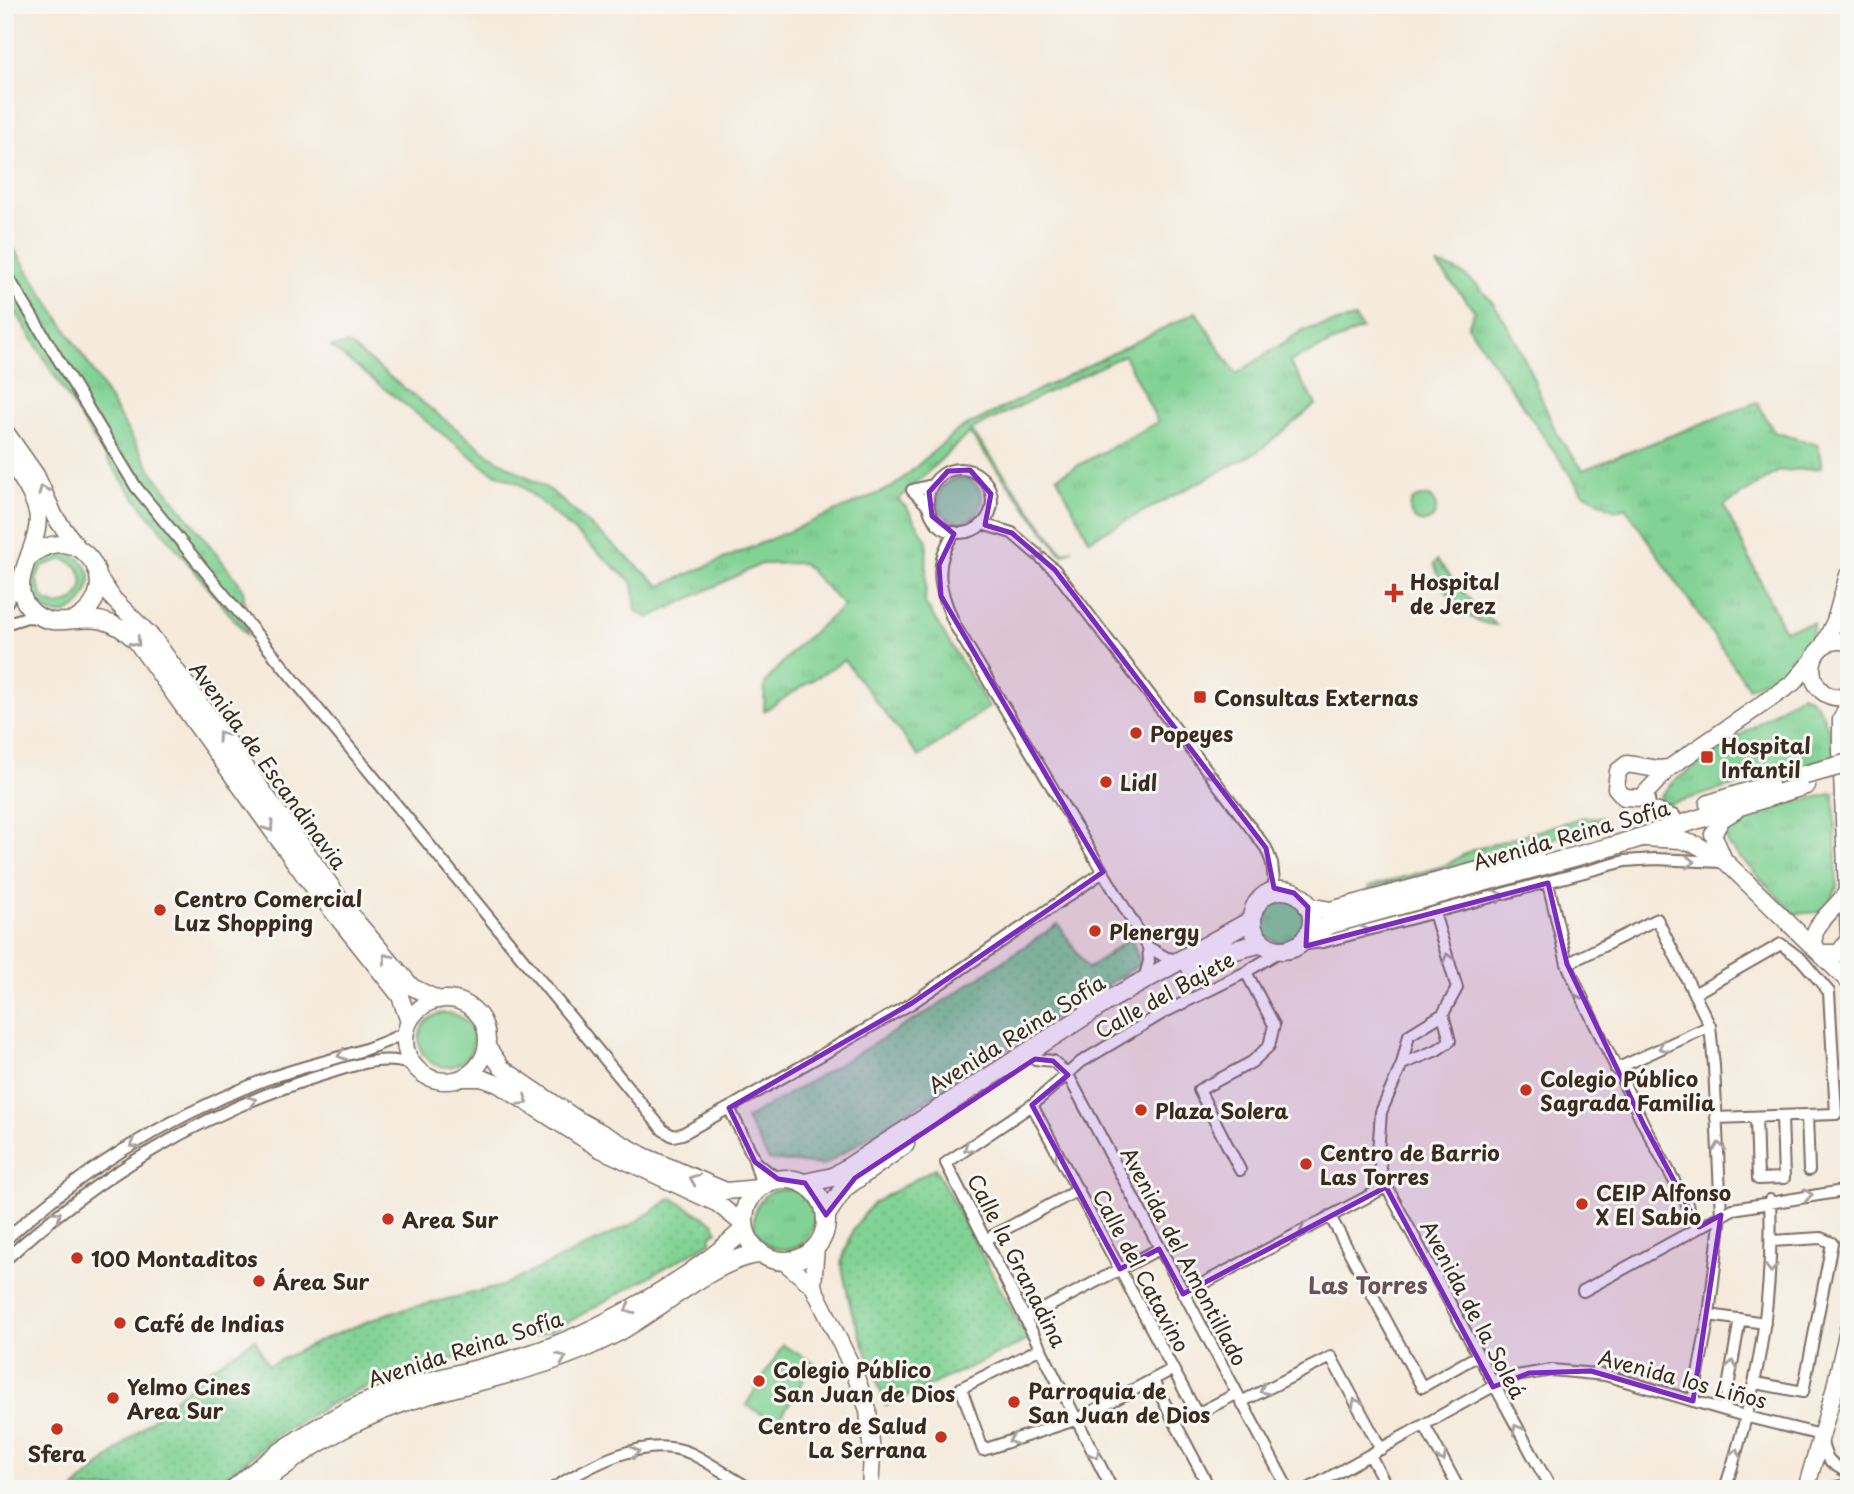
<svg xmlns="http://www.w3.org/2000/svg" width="1854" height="1494" font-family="'Playpen Sans',sans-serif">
  <defs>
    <pattern id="grass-tufts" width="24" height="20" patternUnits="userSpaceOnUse" patternTransform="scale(1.75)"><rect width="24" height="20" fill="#81d294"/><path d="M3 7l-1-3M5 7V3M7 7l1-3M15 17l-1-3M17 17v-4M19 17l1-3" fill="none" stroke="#70b47f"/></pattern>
    <pattern id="park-dots" width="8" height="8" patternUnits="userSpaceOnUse" patternTransform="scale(1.75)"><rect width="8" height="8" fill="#81d294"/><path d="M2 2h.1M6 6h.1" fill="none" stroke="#70b47f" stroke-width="1.8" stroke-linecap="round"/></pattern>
  </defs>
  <rect width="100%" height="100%" fill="#f6f6f2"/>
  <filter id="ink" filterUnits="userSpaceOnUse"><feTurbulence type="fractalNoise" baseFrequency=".0143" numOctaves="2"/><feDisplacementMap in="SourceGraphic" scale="14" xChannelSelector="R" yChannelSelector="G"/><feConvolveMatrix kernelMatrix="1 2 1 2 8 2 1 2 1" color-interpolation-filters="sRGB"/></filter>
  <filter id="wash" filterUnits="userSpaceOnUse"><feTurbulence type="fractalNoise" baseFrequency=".00686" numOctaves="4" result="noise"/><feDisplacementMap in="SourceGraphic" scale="28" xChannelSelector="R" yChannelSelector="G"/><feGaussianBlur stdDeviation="1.57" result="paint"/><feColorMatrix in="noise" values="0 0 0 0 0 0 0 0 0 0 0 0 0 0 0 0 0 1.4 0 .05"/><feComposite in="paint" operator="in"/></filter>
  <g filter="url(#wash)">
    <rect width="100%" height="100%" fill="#f5eadb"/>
    <path fill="url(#grass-tufts)" stroke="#5e7e59" stroke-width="2" fill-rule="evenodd" d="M5,235L91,368L151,470L243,588L247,635L131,493L92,437L5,294Z
      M1437,265C1500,272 1532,381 1555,430C1562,444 1574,457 1583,470L1757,402L1774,432L1818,445L1822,468L1779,471L1724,506L1784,630L1813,623C1815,657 1775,674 1749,688L1625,507L1616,511L1582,492L1468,326L1475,311Z
      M1196,312L1236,374L1303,330L1355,318L1362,329L1289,362L1316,404L1259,451L1089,540L1057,477L1158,422L1124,355L971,430L1063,553L1073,549L1062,555L969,433L898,500L907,508L927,541L925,603L989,707L919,757L844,660L764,711L765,683L796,647L844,606L803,563L761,564L649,618L636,611L633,583L520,484L490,471L331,347L348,344L491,456L550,490L660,586L893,487L958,430Z
      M54,552C126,555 73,646 36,602C27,591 29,579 33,566ZM63,559C84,565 89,586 73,601L58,606L44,600L36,579L42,566Z
      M1437,560L1474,605L1496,625C1461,622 1445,595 1434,564Z
      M1801,694C1826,702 1828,734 1837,756L1666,805L1660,801V796L1674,781Z
      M1834,793L1837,887L1830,904L1819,912L1794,914L1728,845L1726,834C1739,812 1808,800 1834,793Z
      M1584,817L1604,818L1605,824L1368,890V887L1446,865L1470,851Z
      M1259 919a23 23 0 1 1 46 0a23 23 0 1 1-46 0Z
      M754 1219a30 30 0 1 1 60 0a30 30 0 1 1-60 0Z"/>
    <path fill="url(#park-dots)" stroke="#5e7e59" stroke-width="2" d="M1058,924L1088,969L1131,937L1140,964L824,1165L769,1160L746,1119L929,1011Z
      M935,1168L1028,1340L886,1406L851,1309L841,1263L853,1230L872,1204Z
      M672,1198L714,1223L717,1231L711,1235V1242L552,1331L385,1378L330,1404L276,1436L212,1489H74L204,1373L255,1339L268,1366L321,1340L389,1313L502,1286L631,1225Z"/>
    <path fill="#81d294" stroke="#5e7e59" stroke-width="2" d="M938 500a22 22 0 1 1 44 0a22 22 0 1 1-44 0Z
      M1410 509a13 13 0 1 1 26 0a13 13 0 1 1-26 0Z
      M419 1040a27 27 0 1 1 54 0a27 27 0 1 1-54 0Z
      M783,1345L814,1363L777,1423L746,1405Z"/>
  </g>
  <g filter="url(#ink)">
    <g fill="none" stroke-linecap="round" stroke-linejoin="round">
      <g stroke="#7c6d60" stroke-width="14">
        <path id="street" d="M5,272L136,487L663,1130L673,1136L682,1134L729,1108L753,1156L762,1186
          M928 501a32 32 0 1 1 64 0a32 32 0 1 1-64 0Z
          M929,507L912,490L932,485
          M982,524L1012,533L1055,570L1266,848L1272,863L1275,891
          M955,532C931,565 940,593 956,627L1148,947L1149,961L1144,979
          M5,605L20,581
          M5,624L27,617L39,618
          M1648,792L1650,806L1675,816
          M1548,883L1567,964L1585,1004L1644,1125L1699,1227
          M1299,945L1323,942L1625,861L1655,859L1723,862
          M1148,947L1167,958L1180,960
          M1567,964L1657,919L1710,1026L1714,1066L1721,1215L1709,1315L1693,1401
          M1694,994L1781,944L1801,959L1829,992L1836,1114L1716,1118
          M1443,1014L1409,1035L1402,1064L1381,1112L1378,1153L1383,1180L1551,1489
          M1035,1059L1053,1061L1068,1075L1288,1489
          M1402,1064L1437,1050L1450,1041L1443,1014L1457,988L1434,913
          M1616,1069L1710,1026
          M1032,1105L1197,1414L1236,1394
          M729,1108L912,1003L1103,872
          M1807,1115L1809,1170
          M1756,1117L1758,1179L1784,1178L1782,1116
          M755,1162L778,1179
          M1240,1170L1199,1090L1252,1062L1269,1046L1274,1025L1246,972
          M1330,1216L1422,1387L1477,1356
          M5,1240C78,1172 166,1119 259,1082C307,1063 361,1056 406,1032
          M985,1240L1078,1190
          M5,1260C97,1175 206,1110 326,1074C355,1065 383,1054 413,1065
          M1583,1291L1733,1209L1849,1190
          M1183,1294L1386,1187
          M1709,1315L1765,1323
          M1026,1318L1159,1249
          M1041,1348L961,1388L983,1450L1078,1419L1173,1369
          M1153,1381L1210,1489
          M1756,1383L1803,1392L1832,1243L1821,1238L1772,1241
          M1241,1402L1331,1357L1381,1449
          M1724,1410L1740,1319
          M1425,1426L1459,1489
          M1370,1455L1388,1489
          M552,1489C589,1466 645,1434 690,1453C711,1463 731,1478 751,1489
          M1112,1489L946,1163L1032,1105L1081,1062L1163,1013L1246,972L1282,950
          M1308,1489L1510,1377L1552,1370L1605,1375L1748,1417L1821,1435C1824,1458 1828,1463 1849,1473
          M1725,1489C1757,1390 1774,1304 1770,1200
          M1827,1489L1849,1484"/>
      </g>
      <g stroke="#7c6d60" stroke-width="19">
        <path id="secondary" d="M5,431L36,475L55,517L78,548
          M5,456C18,472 32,491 37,512C44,547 1,583 33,612C63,638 92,597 136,641L307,879L400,996L409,1022
          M31,556C79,516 129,587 76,619
          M99,578L114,600L153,638L356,921L412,987L439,1000
          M1849,642C1798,632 1802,708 1849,696
          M1823,646L1835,621L1848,575
          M1849,702L1841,720V750L1849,937
          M1669,768L1658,769L1627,764L1618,771L1616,788L1624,797L1641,798L1669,768L1793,683L1812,661
          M1644,838L1680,840L1697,845L1726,862L1849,982
          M1724,860L1713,834L1722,819L1735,811
          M1817,949C1804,928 1835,911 1846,893
          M1822,953H1839L1849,939
          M405 1040a41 41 0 1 1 82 0a41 41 0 1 1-82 0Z
          M487,1047L502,1068L577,1119L644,1156L726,1191L759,1188
          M462,1078H481L498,1084L600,1149L718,1204L744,1225
          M782,1260L813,1286L853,1369L868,1410L872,1455L870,1489
          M813,1286L816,1246
          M1806,1489L1834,1391L1849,1325"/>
      </g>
      <g stroke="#7c6d60" stroke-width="21">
        <path id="primary" d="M1709,804L1769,785
          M1252 920a30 30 0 1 1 60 0a30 30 0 1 1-60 0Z
          M1308,907L1331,911L1535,856
          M1306,937L1331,924L1610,847L1806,785
          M1191,968L1224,953L1262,943
          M744 1220a41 41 0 1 1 82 0a41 41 0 1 1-82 0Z
          M805,1183L833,1177L1111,999L1252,920
          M826,1215L844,1188L905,1144
          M234,1489C269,1458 307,1432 348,1411C406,1382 470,1374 531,1354C595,1334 698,1276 745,1228
          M255,1489C304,1447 364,1412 427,1395C494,1376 551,1367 614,1334C655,1313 719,1255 762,1254"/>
      </g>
      <use href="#street" stroke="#fff" stroke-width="10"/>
      <use href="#secondary" stroke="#fff" stroke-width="16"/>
      <use href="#primary" stroke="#fff" stroke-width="18"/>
      <g stroke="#7c6d60" stroke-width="21" stroke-linecap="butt">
        <path id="primary-bridge" d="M1805,775L1849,763"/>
      </g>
      <use href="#primary-bridge" stroke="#fff" stroke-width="18"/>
    </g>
    <defs><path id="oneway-chevron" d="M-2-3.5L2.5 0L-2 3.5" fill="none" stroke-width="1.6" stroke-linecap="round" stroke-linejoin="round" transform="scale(1.75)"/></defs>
    <g stroke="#a79f9a">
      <use href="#oneway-chevron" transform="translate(43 490) rotate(-114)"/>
      <use href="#oneway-chevron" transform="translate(1040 556) rotate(44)"/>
      <use href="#oneway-chevron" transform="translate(136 642) rotate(48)"/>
      <use href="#oneway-chevron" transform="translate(222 736) rotate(-125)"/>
      <use href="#oneway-chevron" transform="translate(1210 774) rotate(53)"/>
      <use href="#oneway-chevron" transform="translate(269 827) rotate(55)"/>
      <use href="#oneway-chevron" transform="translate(1690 862) rotate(2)"/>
      <use href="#oneway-chevron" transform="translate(1500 896) rotate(-14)"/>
      <use href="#oneway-chevron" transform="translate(1365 931) rotate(-15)"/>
      <use href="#oneway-chevron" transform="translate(387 958) rotate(-130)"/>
      <use href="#oneway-chevron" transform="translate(1448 958) rotate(-107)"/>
      <use href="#oneway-chevron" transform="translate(1581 995) rotate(66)"/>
      <use href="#oneway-chevron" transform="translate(1663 1047) rotate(155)"/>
      <use href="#oneway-chevron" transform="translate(342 1055) rotate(164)"/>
      <use href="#oneway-chevron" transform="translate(252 1101) rotate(-23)"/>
      <use href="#oneway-chevron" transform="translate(524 1101) rotate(34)"/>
      <use href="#oneway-chevron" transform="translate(134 1144) rotate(149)"/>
      <use href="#oneway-chevron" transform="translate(1719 1147) rotate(-96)"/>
      <use href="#oneway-chevron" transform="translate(968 1148) rotate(146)"/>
      <use href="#oneway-chevron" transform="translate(1059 1155) rotate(-119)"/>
      <use href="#oneway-chevron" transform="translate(694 1179) rotate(-157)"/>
      <use href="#oneway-chevron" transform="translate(1808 1195) rotate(-8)"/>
      <use href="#oneway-chevron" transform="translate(57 1215) rotate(-38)"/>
      <use href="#oneway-chevron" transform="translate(1304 1230) rotate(152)"/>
      <use href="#oneway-chevron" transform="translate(1771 1268) rotate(91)"/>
      <use href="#oneway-chevron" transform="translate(629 1309) rotate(150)"/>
      <use href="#oneway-chevron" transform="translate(562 1358) rotate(-21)"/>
      <use href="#oneway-chevron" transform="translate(1732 1365) rotate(-80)"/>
      <use href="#oneway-chevron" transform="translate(1264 1390) rotate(153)"/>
      <use href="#oneway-chevron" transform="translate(1356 1403) rotate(-118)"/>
      <use href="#oneway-chevron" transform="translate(1517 1429) rotate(-119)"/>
      <use href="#oneway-chevron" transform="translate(1013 1440) rotate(162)"/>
      <use href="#oneway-chevron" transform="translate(635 1452) rotate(-13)"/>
      <use href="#oneway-chevron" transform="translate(1736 1453) rotate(-72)"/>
      <use href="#oneway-chevron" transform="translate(1095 1454) rotate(63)"/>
      <use href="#oneway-chevron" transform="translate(1442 1457) rotate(62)"/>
    </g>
  </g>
  <path fill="#7b2cbf" fill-opacity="0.2" stroke="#7b2cbf" stroke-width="5" stroke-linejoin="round" d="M970,470L991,494L985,525L1012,533L1055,570L1266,848L1274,888L1294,893L1308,907L1306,946L1548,883L1567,964L1644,1125L1699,1227L1721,1215L1693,1401L1591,1371L1529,1373L1493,1387L1386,1187L1183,1294L1159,1249L1120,1269L1032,1105L1068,1075L1053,1061L1035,1059L855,1178L826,1215L805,1183L778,1179L755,1162L729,1108L912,1003L1103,872L941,596L939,565L954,534L932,516L929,492L948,471Z"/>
  <g fill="#c8321e" stroke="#f6f6f2" stroke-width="2.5">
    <path d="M1390.5 582.5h7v7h7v7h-7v7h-7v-7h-7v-7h7z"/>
    <rect x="1193" y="690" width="14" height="14" rx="3.5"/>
    <circle cx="1136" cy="733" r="7"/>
    <rect x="1700" y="750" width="14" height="14" rx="3.5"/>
    <circle cx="1106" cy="782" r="7"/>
    <circle cx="160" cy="910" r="7"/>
    <circle cx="1095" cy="931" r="7"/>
    <circle cx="1526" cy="1090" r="7"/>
    <circle cx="1141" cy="1110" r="7"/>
    <circle cx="1306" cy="1164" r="7"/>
    <circle cx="1582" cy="1204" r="7"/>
    <circle cx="388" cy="1219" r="7"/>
    <circle cx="77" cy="1258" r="7"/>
    <circle cx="259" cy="1281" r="7"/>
    <circle cx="120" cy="1323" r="7"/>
    <circle cx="759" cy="1381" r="7"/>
    <circle cx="113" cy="1398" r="7"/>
    <circle cx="1014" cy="1402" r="7"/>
    <circle cx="57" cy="1429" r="7"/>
    <circle cx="941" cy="1437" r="7"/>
  </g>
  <g text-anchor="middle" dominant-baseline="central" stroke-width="6" stroke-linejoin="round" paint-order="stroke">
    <g font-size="21" font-weight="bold" fill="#3b2a1e" stroke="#f6f6f2" text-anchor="start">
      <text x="1410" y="581">Hospital<tspan x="1410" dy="24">de Jerez</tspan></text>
      <text x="1214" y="697">Consultas Externas</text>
      <text x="1150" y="733">Popeyes</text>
      <text x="1721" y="745">Hospital<tspan x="1721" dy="24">Infantil</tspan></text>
      <text x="1120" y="782">Lidl</text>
      <text x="174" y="898">Centro Comercial<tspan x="174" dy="24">Luz Shopping</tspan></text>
      <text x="1109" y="931">Plenergy</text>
      <text x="1540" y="1078">Colegio Público<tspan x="1540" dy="24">Sagrada Familia</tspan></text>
      <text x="1155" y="1110">Plaza Solera</text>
      <text x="1320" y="1152">Centro de Barrio<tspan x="1320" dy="24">Las Torres</tspan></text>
      <text x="1596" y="1192">CEIP Alfonso<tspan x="1596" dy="24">X El Sabio</tspan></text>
      <text x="402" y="1219">Area Sur</text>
      <text x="91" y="1258">100 Montaditos</text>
      <text x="273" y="1281">Área Sur</text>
      <text x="134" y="1323">Café de Indias</text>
      <text x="773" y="1369">Colegio Público<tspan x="773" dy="24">San Juan de Dios</tspan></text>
      <text x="127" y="1386">Yelmo Cines<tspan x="127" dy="24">Area Sur</tspan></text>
      <text x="1028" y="1390">Parroquia de<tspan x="1028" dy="24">San Juan de Dios</tspan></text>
      <text x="927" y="1425" text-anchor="end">Centro de Salud<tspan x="927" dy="24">La Serrana</tspan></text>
      <text x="57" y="1453" text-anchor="middle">Sfera</text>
    </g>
    <g font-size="21" fill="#3b2a1e" stroke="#f6f6f2">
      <text transform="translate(269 765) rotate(54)">Avenida de Escandinavia</text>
      <text transform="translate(1571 834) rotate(-16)">Avenida Reina Sofía</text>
      <text transform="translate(1164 994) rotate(-29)">Calle del Bajete</text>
      <text transform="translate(1016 1033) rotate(-32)">Avenida Reina Sofía</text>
      <text transform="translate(1185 1256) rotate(62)">Avenida del Amontillado</text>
      <text transform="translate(1018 1260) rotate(63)">Calle la Granadina</text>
      <text transform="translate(1142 1270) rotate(62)">Calle del Catavino</text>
      <text transform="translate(1474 1309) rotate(62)">Avenida de la Soleá</text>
      <text transform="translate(465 1348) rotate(-18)">Avenida Reina Sofía</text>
      <text transform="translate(1683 1378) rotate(15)">Avenida los Liños</text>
    </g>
    <g font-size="23" font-weight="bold" fill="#6b5158" stroke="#f6f6f2">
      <text x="1368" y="1284">Las Torres</text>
    </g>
  </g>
  <rect width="1854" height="1494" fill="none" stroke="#f6f6f2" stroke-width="28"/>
</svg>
